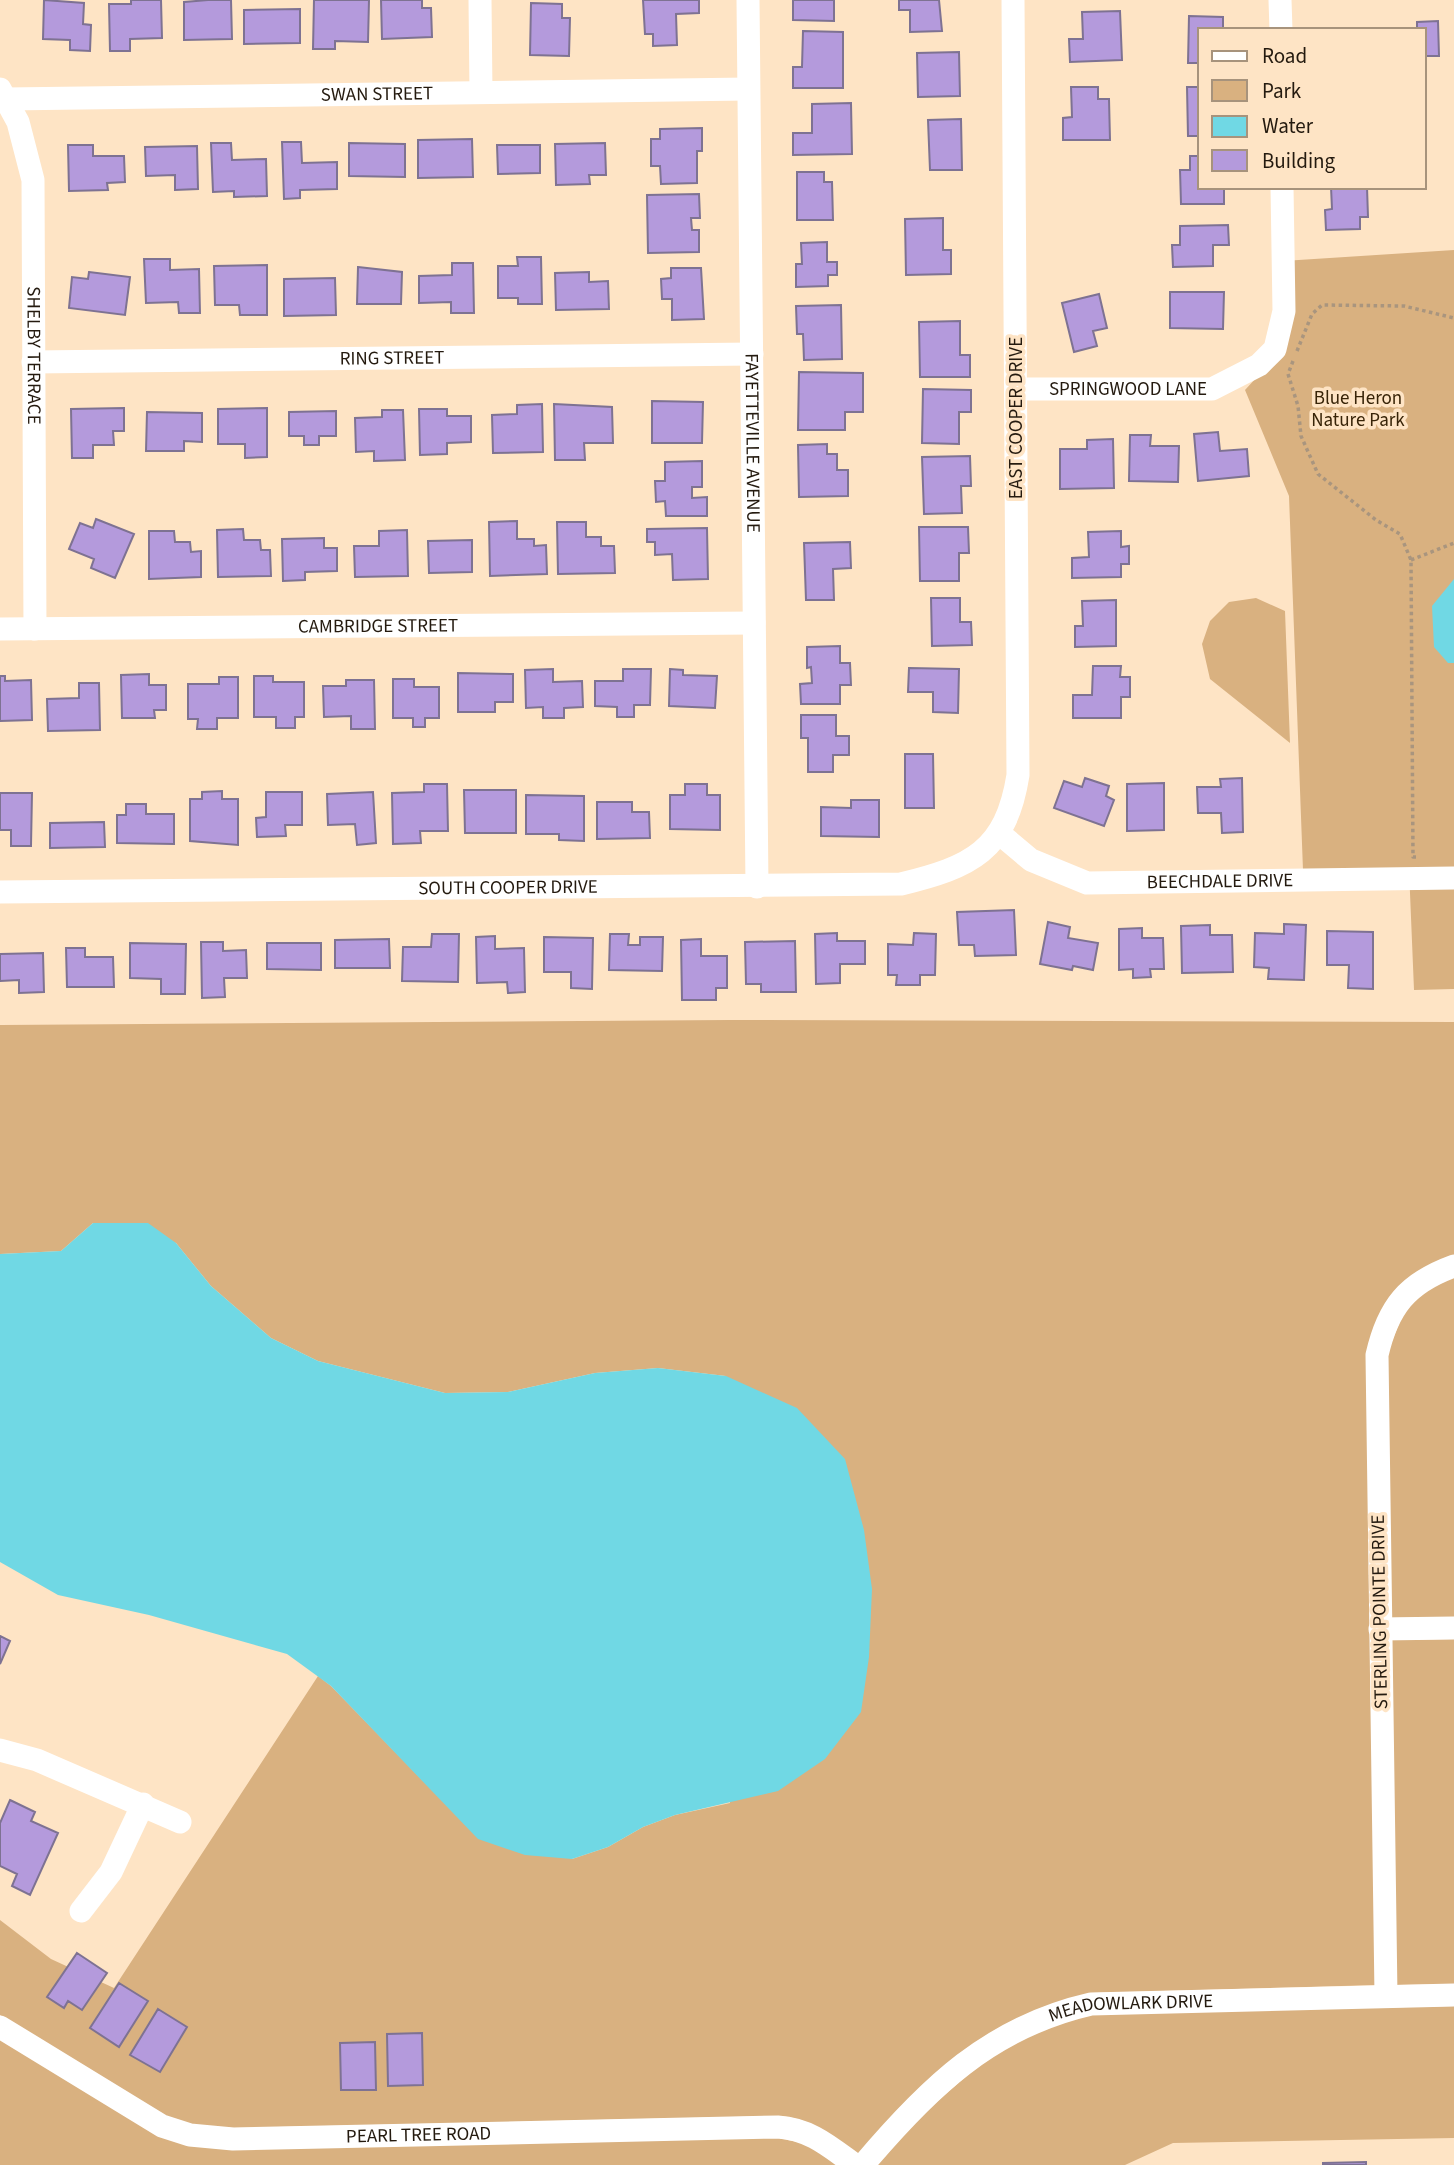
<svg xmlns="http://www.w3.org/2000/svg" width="1454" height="2165" font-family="'Source Sans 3',sans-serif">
  <rect width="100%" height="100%" fill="#fee4c5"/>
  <path fill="#d9b180" d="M1454,250V989L1414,990L1409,869L1303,870L1289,496L1245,390L1282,350L1283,261Z
    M1256,598L1285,611L1290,743L1210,679L1202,644L1210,621L1229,602Z
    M729,1020L1454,1022V1255C1399,1275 1380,1298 1367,1355L1377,1985L1091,1993C988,2016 924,2076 858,2155C832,2136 811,2118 779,2116L233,2128L191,2125L165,2116L0,2015V1920L51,1959L114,1988L318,1676L331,1686L430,1788L572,1859L608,1847L643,1827L675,1815L730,1803L726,1376L658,1368L595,1373L508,1392L445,1393L318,1361L271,1338L211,1286L176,1243L93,1223L61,1251L0,1254V1025Z
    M1454,1277V1617L1390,1618L1386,1356L1405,1309L1430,1286Z
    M1454,1639V1984L1396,1985L1390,1640Z
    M1454,2006V2138L1173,2143L1125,2165H876L908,2127L986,2059L1029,2033L1092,2014Z
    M0,2039L157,2135L778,2138L807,2144L837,2165H0Z"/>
  <path fill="#70d8e4" d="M1454,579V663H1448L1434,647L1432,606Z
    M93,1223H148L176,1243L211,1286L271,1338L318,1361L445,1393L508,1392L595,1373L658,1368L726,1376L797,1408L845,1459L864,1530L872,1589L869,1657L861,1712L825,1759L778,1791L675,1815L643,1827L608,1847L572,1859L525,1855L478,1839L331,1686L287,1654L149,1615L58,1595L0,1562V1254L61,1251Z"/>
  <path fill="#b49adc" stroke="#7e7292" stroke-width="2" d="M44,0L84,3L83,24L91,25L90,51L70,50V40L43,39Z
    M131,0H161L162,38L130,39V51H110L109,4H131Z
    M208,0H231L232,39L184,40V2Z
    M314,0H369L368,42L335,41V49H313Z
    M381,0H422V8H431L432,37L382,39Z
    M643,0H699V13L676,14L677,45L653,46V34H645Z
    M793,0H834V21L793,20Z
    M899,0H939L942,31L910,32V10H899Z
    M531,3L562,4V18H570L569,56L530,55Z
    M300,9V43L244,44V10Z
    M1120,11L1122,60L1070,62L1069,39H1083L1082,12Z
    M1189,16L1223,17V30H1200V63H1188Z
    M1438,21L1439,56H1424V30H1417V22Z
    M803,31L843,32V88H793V67H802Z
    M959,52L960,96L918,97L917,53Z
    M1071,87H1098V99H1109L1110,140H1063V118L1072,117Z
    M1187,87H1200V136H1188Z
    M851,103L852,154L793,155V133H812V104Z
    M961,119L962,170H930L928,120Z
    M702,128V151H697V183L661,184L660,166H651V139H660V129Z
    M472,139L473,177L418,178V140Z
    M282,142H301L302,163L337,162V189L300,190V198L284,199Z
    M211,143H231L232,160L266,159L267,196L234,197V191L213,192Z
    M349,143L405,144V177L349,176Z
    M605,143L606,175H589L590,184L556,185L555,144Z
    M68,145H93V156H124L125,182L107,183L108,190L69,191Z
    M497,145H540V173L498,174Z
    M197,146L198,189L175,190V175L146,176L145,147Z
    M1190,156H1200V187H1224V204H1181L1180,170H1190Z
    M797,172H824V182H832L833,220H797Z
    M1331,187H1367L1368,217H1360V229L1326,230L1325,210L1332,209Z
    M699,194L700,218H691L692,230H699V252L648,253L647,195Z
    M943,218V250H951V274L906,275L905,219Z
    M1228,225L1229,245H1213V266L1173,267L1172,245H1180V226Z
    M827,242V262H837V275H828V286L796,287V264H802L801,243Z
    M517,257H541L542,304H518V298H498V266H518Z
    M144,259H170V270L199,269L200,313H179L178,302L146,303Z
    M452,263H473L474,313H451V302L419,303V276L452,275Z
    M267,265V315H240L239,305H215L214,266Z
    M358,267L402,272L401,304H357Z
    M671,268H701L704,319L672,320V299H662L661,279L671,278Z
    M89,272L130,277L125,315L69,308L72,277L88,279Z
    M589,272V282L608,281L609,309L556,310L555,273Z
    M335,278L336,315L284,316V279Z
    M1170,292H1224L1223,329L1170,328Z
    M1099,294L1107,328L1093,331L1097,346L1074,352L1062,303Z
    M841,305L842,359L804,360L803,334H797L796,306Z
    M960,321V355H970V377H920L919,322Z
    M799,372L863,373V412H845V430H798Z
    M923,389L971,390V412H959V444L922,443Z
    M652,401L703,402L702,443H652Z
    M542,404L543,452L493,453L492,415L517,414V405Z
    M554,404L612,407L613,443H584L585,460H555Z
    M124,408V431H113L114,445H93V458H72L71,409Z
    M267,408V457L245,458V444H218V409Z
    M419,409H447V416H471V442L447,443V454L420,455Z
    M382,410H403L405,460L374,461V451L356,452L355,418L382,417Z
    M336,411V436H319V445H304V436H289V412Z
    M147,412L202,413V442L184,441V451H146Z
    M1218,432L1220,451L1247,449L1249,476L1198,481L1194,434Z
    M1130,435H1151L1150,446H1179L1178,482L1129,481Z
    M1113,439L1114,488L1060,489V449H1087V440Z
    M827,444V454H837V470H848V496L799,497L798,445Z
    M970,456L971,486H961L962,513L924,514L922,457Z
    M702,461V487H692V498L707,497V516H666L665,501L656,502L655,481H665V462Z
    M96,519L134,534L115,578L91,568L94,559L69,549L80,523L93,528Z
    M517,521V539H534V546L546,545L547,574L490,576L489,522Z
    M557,522H586V537H601V546H614L615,573L558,574Z
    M919,527H968L969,553H959V581H920Z
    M707,528L708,579L673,580L672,554L655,555V542H647V529Z
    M243,529L244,540H260L261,550H270L271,576L218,577L217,530Z
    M407,530L408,576L355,577L354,546H379V531Z
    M149,531H174L175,542H190L191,552L201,551V577L149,579Z
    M1121,531V547L1129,546V564H1121V577L1072,578V558L1089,557L1088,532Z
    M324,538V548H337V571L305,572V580L283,581L282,539Z
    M472,540V572L429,573L428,541Z
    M850,542L851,568L833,569L834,600H806L804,543Z
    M931,598H960V622H971L972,645L932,646Z
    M1116,600V646L1075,647V626H1083L1082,601Z
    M840,646V663H850L851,685H840V704H801L800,684L812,683L811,667L807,668V647Z
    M1093,666H1121L1120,677H1130V697H1121V718H1073V695H1092Z
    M909,668L959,669L958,713L933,712V692H908Z
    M553,669V682L582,681L583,707L564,708V718H543V707L526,708L525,670Z
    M623,669H651L650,705H634V717H617V707L595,706V681H623Z
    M670,669L683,670V675L717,676L715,708L669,706Z
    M458,673L513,674V702H495V712H458Z
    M149,674V685H166V710H154L155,718H122L121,675Z
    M0,676H5V681L31,680L32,720L0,721Z
    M254,676H273V682H304V717H295V728H276V717H254Z
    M219,677H238V718H217V729H197L198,719H188V684H219Z
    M393,679H414V687H439V718H425V727H413V718H393Z
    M346,680H374L375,729H351V716L324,717L323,686H346Z
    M79,683H99L100,730L48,731L47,699L79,698Z
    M801,715H836V736H849V755H833V772H808V738H801Z
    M905,754H933L934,808H905Z
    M1085,778L1109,786L1106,796L1114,800L1104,826L1054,808L1064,781L1082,787Z
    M1242,778L1243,832L1222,833L1221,813H1198L1197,787H1221L1220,779Z
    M1164,783V830L1127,831V784Z
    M424,784H447L448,831H420L421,843L393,844L392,793L424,792Z
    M685,784H707V795H720V830L670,829V795H685Z
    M464,790H516V833H465Z
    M222,791V799H238V845L190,841V799H202V792Z
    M266,792H302V825H285L286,836L257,837L256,818L266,817Z
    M373,792L376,843L357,845L355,824L328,825L327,794Z
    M0,793H32L31,846H11V830H0Z
    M526,795L584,796V841L559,840V834H526Z
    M851,800H879V837L821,836V807L851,808Z
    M597,802H632V812H649L650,838L597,839Z
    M126,804H146V814H174V844L117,843V815H126Z
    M104,822L105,847L50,848V823Z
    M1014,910L1016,955L975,956L974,945H959L957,912Z
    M1048,922L1070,927L1068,938L1098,943L1093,970L1073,966L1072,970L1040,964Z
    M1284,924L1306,925L1304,980L1268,979L1269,968L1254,967L1255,933L1284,934Z
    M1210,925V935H1232L1233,972L1182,973L1181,926Z
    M1142,928V938H1163L1164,969H1150L1151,977L1133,978V969L1119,970V929Z
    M1327,931L1373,932V989L1348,988L1349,965H1327Z
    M837,933V941H865V964H840V983L816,984L815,934Z
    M914,933L936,934L935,975H920V985H896L897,975H888V944L913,945Z
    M432,934H459L458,982L402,981L403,947H431Z
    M610,934H629L628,945H640V937H663L662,971L609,970Z
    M495,936V949L524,948L525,992L508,993L507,982L477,983L476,937Z
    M544,937L593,938L592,989L571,988V972H544Z
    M389,939L390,968H335V940Z
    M701,939V956H727V988H716V1000H682L681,940Z
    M795,941L796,992H761V984H746L745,942Z
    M201,942H223V951L246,950L247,978H224L225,997L202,998Z
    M130,943L186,944L185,994H161V979L130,978Z
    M267,943H321V970L267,969Z
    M66,948H85V957H113L114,987H67Z
    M43,953L44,992L19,993V980L0,981V954Z
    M0,1636L10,1641L0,1664Z
    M10,1800L35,1812L31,1821L58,1833L30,1895L12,1886L17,1874L0,1866V1823Z
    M77,1953L107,1973L82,2010L68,2001L64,2008L47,1997Z
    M119,1983L148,2001L119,2047L90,2028Z
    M158,2009L187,2027L160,2072L130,2055Z
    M422,2033L423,2085L388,2086L387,2034Z
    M375,2042L376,2090H341L340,2043Z
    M1366,2162V2165H1323V2163Z"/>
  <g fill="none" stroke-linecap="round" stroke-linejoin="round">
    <path stroke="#a9957e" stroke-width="3.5" stroke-dasharray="3.5 3.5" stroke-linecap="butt" d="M1297,351L1312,314L1322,305L1404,306L1454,318
      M1293,361L1288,374L1298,406L1301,436L1318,474L1376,520L1400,534L1411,560L1413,857H1416
      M1411,560L1454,543"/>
    <g stroke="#fff" stroke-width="23">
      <path d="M480,0L481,92"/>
      <path id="s1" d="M748,0L757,887"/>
      <path d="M1280,0L1281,30"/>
      <path id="s2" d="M0,89L18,122L33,180L35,629"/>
      <path id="s3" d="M6,99L748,89"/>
      <path id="s4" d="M33,362L752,354"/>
      <path id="s5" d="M1016,389H1212L1259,365L1275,349L1284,311L1282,187"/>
      <path id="s6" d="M0,629L754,623"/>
      <path id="s7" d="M1000,834L1031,860L1087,883L1454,878"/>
      <path id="s8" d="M0,892L901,884C971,867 1006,851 1018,775L1013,0"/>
      <path d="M1380,1629L1454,1628"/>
      <path d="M0,1750L37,1760L180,1822"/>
      <path d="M81,1911L111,1872L143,1804"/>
      <path d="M1386,1996L1377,1355C1388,1307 1407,1283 1454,1266"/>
      <path id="s9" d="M0,2027L162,2126L190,2135L233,2139L778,2127C810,2129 830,2147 855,2165"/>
      <path id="s10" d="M863,2165C928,2088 990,2027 1091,2004L1454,1995"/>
    </g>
  </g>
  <g text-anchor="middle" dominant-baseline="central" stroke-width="7" stroke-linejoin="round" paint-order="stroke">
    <g font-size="19" fill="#241a0f" stroke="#fee4c5">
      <text stroke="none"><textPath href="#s3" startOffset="371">SWAN STREET</textPath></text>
      <text stroke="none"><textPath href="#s2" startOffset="273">SHELBY TERRACE</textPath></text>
      <text stroke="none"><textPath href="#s4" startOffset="359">RING STREET</textPath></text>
      <text stroke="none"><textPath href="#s5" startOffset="112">SPRINGWOOD LANE</textPath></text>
      <text transform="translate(1016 418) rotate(-90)">EAST COOPER DRIVE</text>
      <text stroke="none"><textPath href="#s1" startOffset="443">FAYETTEVILLE AVENUE</textPath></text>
      <text stroke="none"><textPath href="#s6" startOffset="378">CAMBRIDGE STREET</textPath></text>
      <text stroke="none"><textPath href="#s7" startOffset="234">BEECHDALE DRIVE</textPath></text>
      <text stroke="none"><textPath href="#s8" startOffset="508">SOUTH COOPER DRIVE</textPath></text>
      <text transform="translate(1380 1612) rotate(-91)">STERLING POINTE DRIVE</text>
      <text stroke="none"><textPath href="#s10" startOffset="324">MEADOWLARK DRIVE</textPath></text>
      <text stroke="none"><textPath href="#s9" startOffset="448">PEARL TREE ROAD</textPath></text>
    </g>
    <g font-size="19" fill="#382408" stroke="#fee4c5">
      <text x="1358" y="398">Blue Heron<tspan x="1358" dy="22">Nature Park</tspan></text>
    </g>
  </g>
  <rect x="1198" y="28" width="228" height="161" fill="#fee4c5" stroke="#a7937c" stroke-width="2"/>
  <rect x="1212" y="51" width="35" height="10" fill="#ffffff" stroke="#a7937c" stroke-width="2"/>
  <text x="1262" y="63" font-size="21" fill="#241a0f">Road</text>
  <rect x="1212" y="80" width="35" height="21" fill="#d9b180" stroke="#a7937c" stroke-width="2"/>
  <text x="1262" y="98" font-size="21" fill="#241a0f">Park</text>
  <rect x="1212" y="116" width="35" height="21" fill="#70d8e4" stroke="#a7937c" stroke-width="2"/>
  <text x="1262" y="133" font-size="21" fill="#241a0f">Water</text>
  <rect x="1212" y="150" width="35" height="21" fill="#b49adc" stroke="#a7937c" stroke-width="2"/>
  <text x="1262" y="168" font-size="21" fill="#241a0f">Building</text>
</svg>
